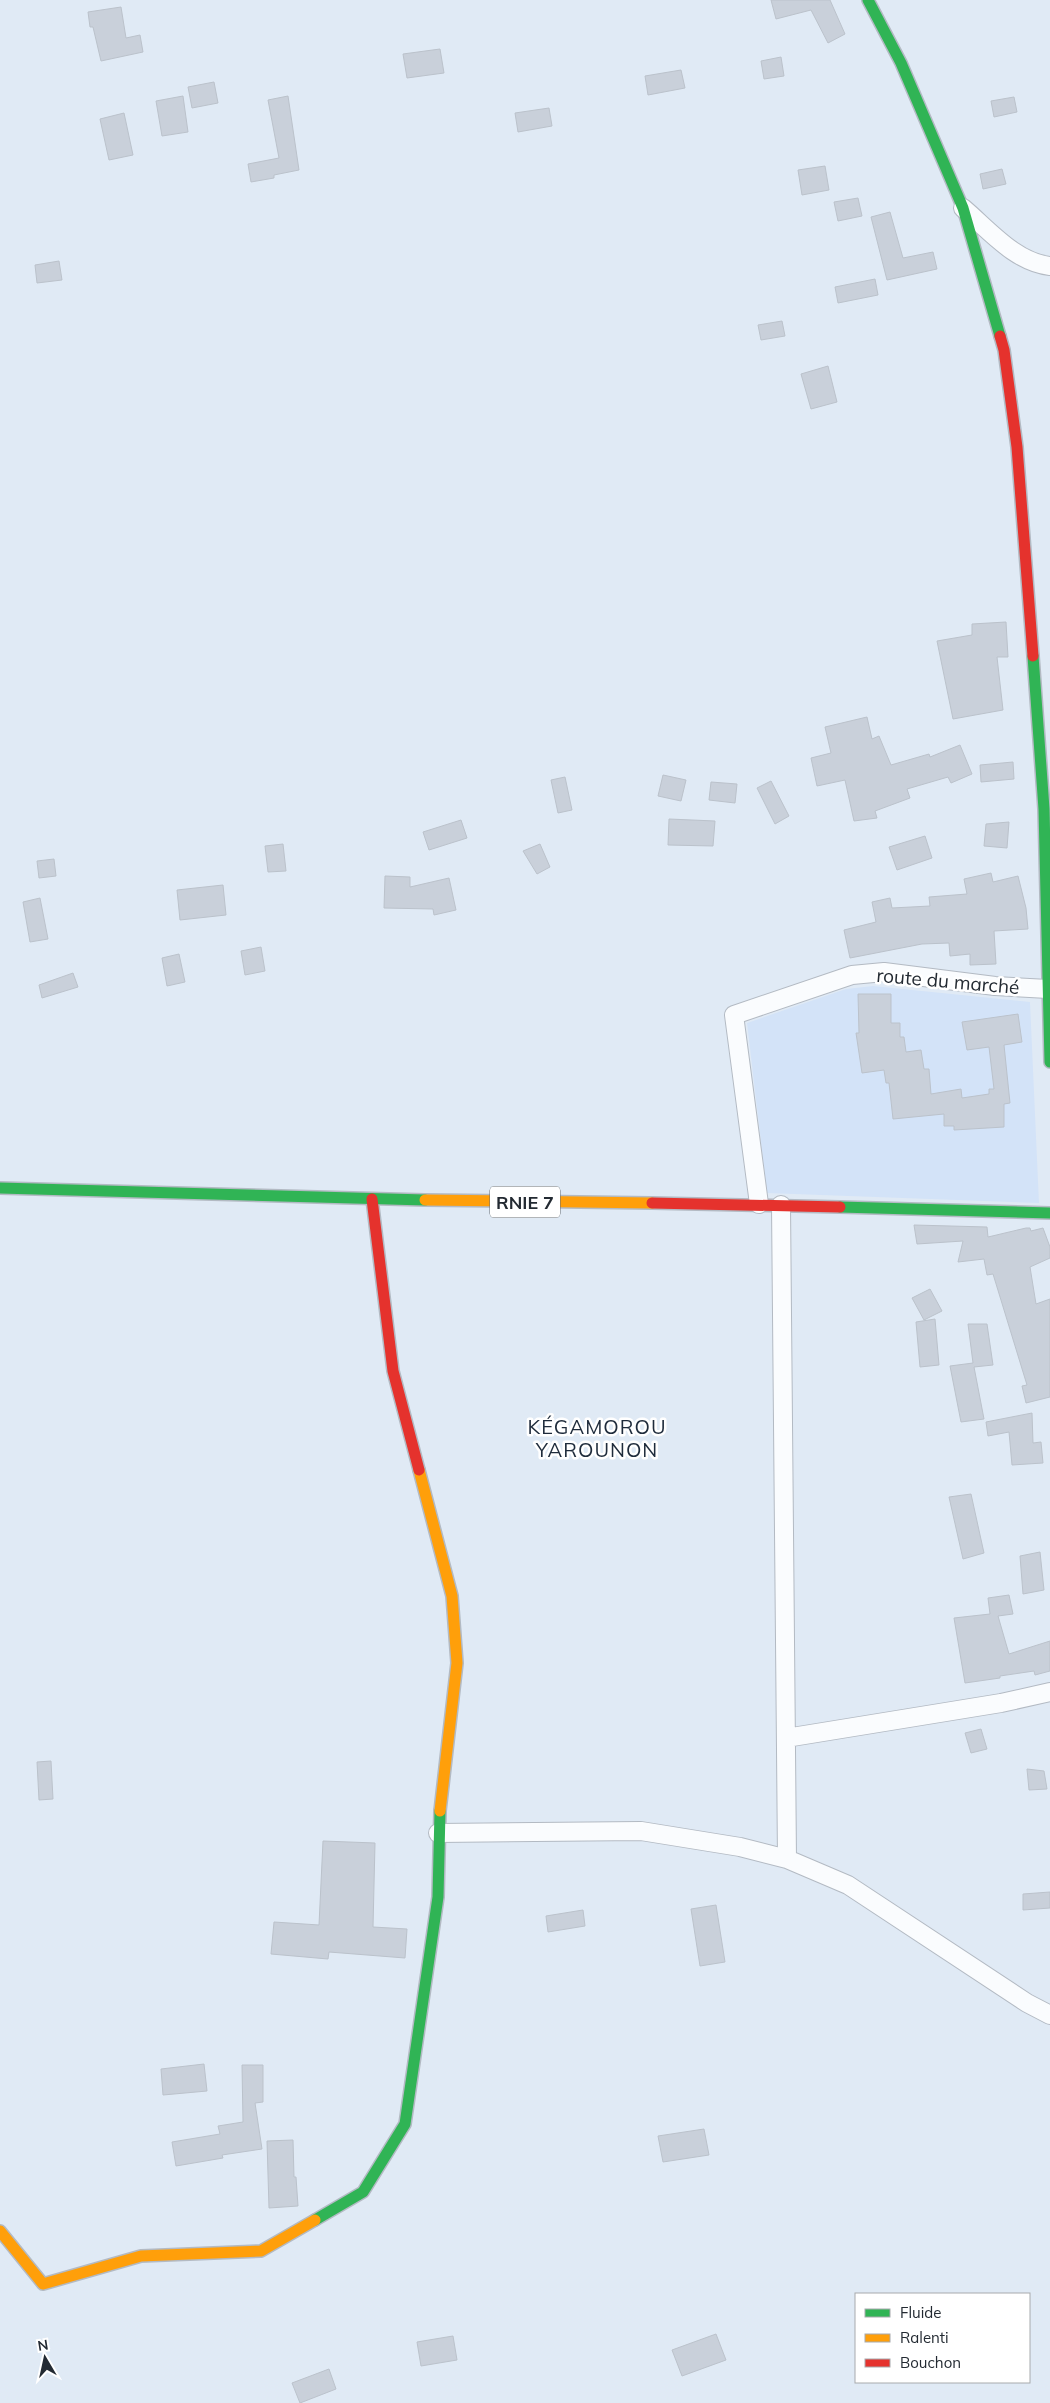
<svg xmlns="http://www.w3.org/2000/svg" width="1050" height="2403" font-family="Mulish,sans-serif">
  <rect width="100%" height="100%" fill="#e0eaf5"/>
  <path fill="#d3e3f8" d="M873,986L1030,1002L1039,1203L767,1193L747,1023L846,989Z"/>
  <path fill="#c9d0da" stroke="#bbc2cb" d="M771,0H830L845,34L828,43L811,10L776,19Z
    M121,7L126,38L140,35L143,52L101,61L93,27H90L88,12Z
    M440,49L444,73L407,78L403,54Z
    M781,57L784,76L764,79L761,61Z
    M681,70L685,88L648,95L645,76Z
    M214,82L218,103L192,108L188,87Z
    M183,96L188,132L162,136L156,101Z
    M288,96L299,170L274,175V178L251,182L248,164L279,158L268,100Z
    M1014,97L1017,112L994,117L991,101Z
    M549,108L552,126L518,132L515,113Z
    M124,113L133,155L109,160L100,119Z
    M825,166L829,190L802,195L798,170Z
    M1002,169L1006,184L983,189L980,174Z
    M858,198L862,216L838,221L834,202Z
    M890,212L903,258L933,252L937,269L887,280L871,217Z
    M59,261L62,280L37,283L35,265Z
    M875,279L878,295L838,303L835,287Z
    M782,321L785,336L761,340L758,325Z
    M828,366L837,402L811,409L801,374Z
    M1006,622L1008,657H997L1003,710L953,719L937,641L972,635V624Z
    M867,717L872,739L879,736L891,765L929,754L930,757L960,745L972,774L951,783L948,777L907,789L910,798L875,811L877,818L854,821L845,780L817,786L811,758L831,753L825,727Z
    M1013,762L1014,779L981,782L980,765Z
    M663,775L686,780L681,801L658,796Z
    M565,777L572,810L558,813L551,780Z
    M771,781L789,816L775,824L757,788Z
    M711,782L737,784L735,803L709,800Z
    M669,819L715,821L713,846L668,845Z
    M461,820L467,838L429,850L423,832Z
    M1009,822L1007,848L984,846L986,824Z
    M925,836L932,858L897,870L889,847Z
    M283,844L286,871L268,872L265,846Z
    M540,844L550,867L537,874L523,851Z
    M54,859L56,876L39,878L37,861Z
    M991,873L993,882L1018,876L1026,908L1028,929L994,931L996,964L970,965V954L950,956L949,943L922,944L850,958L844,930L876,922L872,902L890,898L892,908L930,906L929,897L967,894L964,879Z
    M385,876L410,877V887L449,878L456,910L434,915L433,909L384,908Z
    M223,885L226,915L180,920L177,890Z
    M40,898L48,939L30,942L23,902Z
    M261,947L265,971L245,975L241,951Z
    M179,954L185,982L167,986L162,958Z
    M73,973L78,987L42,998L39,985Z
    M858,994H891V1023H900V1037H904L906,1052L921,1050L924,1069H929L931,1094L961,1089L962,1098L989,1094V1089H994L989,1047L967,1050L962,1022L1018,1014L1022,1042L1004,1045L1010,1103L1004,1104V1127L954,1130V1126H944V1114L893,1119L889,1083H886L884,1070L862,1073L856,1033H859Z
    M914,1225L987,1227L988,1237L1026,1228H1030L1031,1231L1043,1228L1050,1247V1258L1030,1267L1036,1304L1050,1299V1397L1026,1403L1022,1386L1027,1385L993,1274L987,1275L984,1259L958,1262L963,1241L917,1244Z
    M930,1289L942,1311L924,1320L912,1298Z
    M935,1319L939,1365L920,1367L916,1322Z
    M968,1324H987L993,1365L974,1367L984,1419L961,1422L950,1366L973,1363Z
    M1032,1413L1033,1443L1041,1442L1043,1463L1012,1465L1009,1432L988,1436L986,1422Z
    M971,1494L984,1553L963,1559L949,1497Z
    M1040,1552L1044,1590L1023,1594L1020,1556Z
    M1009,1595L1013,1614L998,1616L1009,1654L1050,1641V1671L1035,1675L1034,1671L1000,1676V1678L965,1683L954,1618L990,1614L988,1598Z
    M981,1729L987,1749L971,1753L965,1733Z
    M51,1761L53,1799L39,1800L37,1762Z
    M1027,1769L1044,1771L1047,1789L1029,1790Z
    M323,1841L375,1843L373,1927L407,1929L405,1958L329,1952L328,1959L271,1954L274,1922L319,1925Z
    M1050,1892V1908L1023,1910V1894Z
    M716,1905L725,1962L700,1966L691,1909Z
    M583,1910L585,1926L548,1932L546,1916Z
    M204,2064L207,2091L163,2095L161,2069Z
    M242,2065H263V2102L255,2103L262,2149L222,2155L223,2158L176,2166L172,2142L220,2134L218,2126L243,2122Z
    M704,2129L709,2155L663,2162L658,2136Z
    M293,2140L294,2177H296L298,2206L269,2208L267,2141Z
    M716,2334L726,2360L682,2376L672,2350Z
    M453,2336L457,2360L421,2366L417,2342Z
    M329,2369L336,2389L300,2403L292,2383Z"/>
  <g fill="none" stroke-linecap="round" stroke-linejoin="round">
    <g stroke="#b3bac3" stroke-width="20">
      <path id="street" d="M963,208C989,230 1015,262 1050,266
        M759,1204L734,1015L852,975L884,972L995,986L1048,989
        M781,1205L787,1859
        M786,1738L1001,1703L1050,1692
        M438,1833L641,1831L740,1847L787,1859L848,1885L1027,2003L1050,2015"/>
    </g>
    <g stroke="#b3bac3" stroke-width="14">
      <path id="fast" d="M868,0L901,63L963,208L1000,336
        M1033,656L1044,809L1050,1062
        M0,1188L425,1200
        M840,1207L1050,1213
        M315,2220L363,2192L405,2124L438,1897L440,1811"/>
    </g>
    <g stroke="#b3bac3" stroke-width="14">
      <path id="slow" d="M425,1200L652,1203
        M419,1470L452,1596L457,1663L440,1811
        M0,2231L43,2284L141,2256L261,2251L315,2220"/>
    </g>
    <g stroke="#b3bac3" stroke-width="14">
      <path id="jam" d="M1000,336L1004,350L1017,447L1033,656
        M372,1199L393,1371L419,1470
        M652,1203L840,1207"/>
    </g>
    <use href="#street" stroke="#fafcfe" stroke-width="18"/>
    <use href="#fast" stroke="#30b455" stroke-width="11"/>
    <use href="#slow" stroke="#ff9f0a" stroke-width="11"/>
    <use href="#jam" stroke="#e5322d" stroke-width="11"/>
  </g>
  <g text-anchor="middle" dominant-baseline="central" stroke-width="5" stroke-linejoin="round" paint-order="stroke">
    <rect fill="#fff" stroke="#656a70" stroke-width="1" x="490" y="1186.5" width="70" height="31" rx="4"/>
    <g font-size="18" font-weight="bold" fill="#232a32">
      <text x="525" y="1202">RNIE 7</text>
    </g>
    <g font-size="19" fill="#232a32" stroke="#fff">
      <text transform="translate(948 981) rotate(5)">route du marché</text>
    </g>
    <g font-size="20" letter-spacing="1" fill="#1e2b3b" stroke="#fff">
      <text x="597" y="1426">KÉGAMOROU<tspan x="597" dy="23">YAROUNON</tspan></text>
    </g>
  </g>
  <rect x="855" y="2293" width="175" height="90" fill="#ffffff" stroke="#a7aaad"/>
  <rect x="865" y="2309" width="25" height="8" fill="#30b455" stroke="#a7aaad"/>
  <text x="900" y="2318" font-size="15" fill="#232a32">Fluide</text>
  <rect x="865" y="2334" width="25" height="8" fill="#ff9f0a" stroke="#a7aaad"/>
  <text x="900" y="2343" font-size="15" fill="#232a32">Ralenti</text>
  <rect x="865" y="2359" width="25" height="8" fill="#e5322d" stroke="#a7aaad"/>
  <text x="900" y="2368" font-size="15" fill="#232a32">Bouchon</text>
  <g transform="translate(45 2358) rotate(351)" stroke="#ffffff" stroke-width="4" paint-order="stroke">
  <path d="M0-4L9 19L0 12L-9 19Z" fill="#232a32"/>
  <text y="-8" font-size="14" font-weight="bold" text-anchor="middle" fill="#232a32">N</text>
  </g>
</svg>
